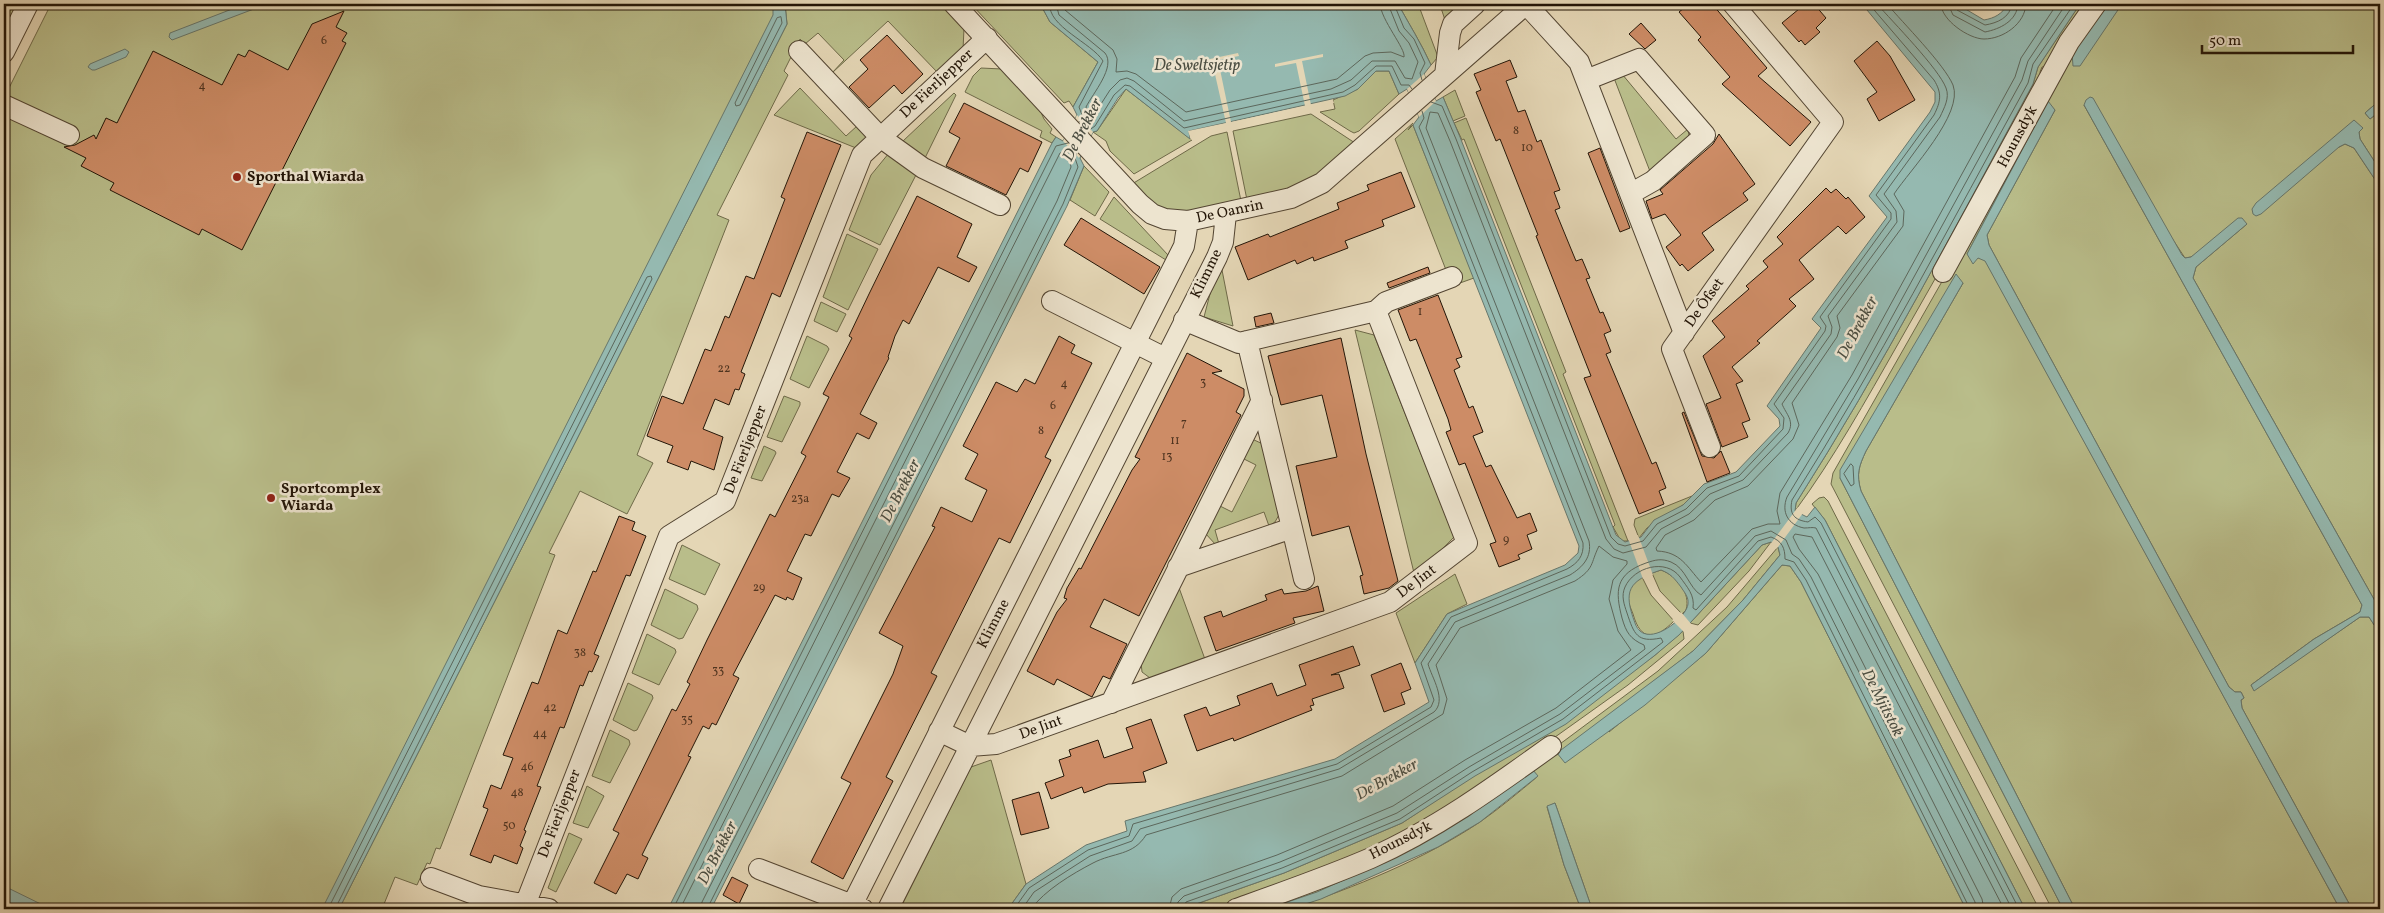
<svg xmlns="http://www.w3.org/2000/svg" width="2384" height="913" font-family="Vollkorn,serif">
  <rect width="100%" height="100%" fill="#e4d6b5"/>
  <filter id="stains"><feTurbulence type="fractalNoise" baseFrequency=".004" numOctaves="4"/><feColorMatrix values="0 0 0 0 .2 0 0 0 0 .09 0 0 0 0 .02 0 0 0 .5 -.17"/></filter>
  <radialGradient id="worn" r=".72"><stop offset=".6" stop-color="#630" stop-opacity="0"/><stop offset="1" stop-color="#630" stop-opacity=".3"/></radialGradient>
  <path fill="#b9bd8a" stroke="#6e6948" d="M10,4H17L4,31V16Z
    M51,4H780L328,909H29L4,898V98Z
    M785,4H941L964,28L963,50L938,73L888,21L832,73L844,60L818,33L805,44L800,39L784,71L788,75L717,215L729,220L637,455L653,463L627,514L580,491L549,553L555,555L440,849L436,848L430,864L427,863L417,885L395,877L382,909H339L787,24Z
    M971,4H1033L1043,9L1050,22L1098,62L1073,107L1069,101L1064,103Z
    M1398,4H1421L1423,8L1420,9L1438,57L1431,65C1421,43 1409,24 1398,4Z
    M1444,4H1468L1446,23L1440,5Z
    M2080,4H2092L2051,66L2042,67L2040,72L2043,82C1996,170 1948,257 1898,344C1866,400 1834,458 1795,511L1796,503C1882,368 1956,225 2033,84L2038,67Z
    M2122,4H2380V100L2365,113L2370,119L2380,111V170L2360,139L2359,132L2339,147L2345,144L2354,148L2380,187V610L2193,278L2196,267L2247,224L2191,257L2185,258L2084,105L2362,605L2360,612L2314,639L2251,685L2254,690L2360,617H2369L2380,634V909H2352L2242,708L2241,700L2244,698L2241,692H2235L2229,687L1989,245L1987,235L2055,110L2047,102L1967,254L1985,260L2340,909H2075L1861,491C1856,474 1859,466 1866,451L1963,283L1840,478L2063,909H2052L1831,484L1833,473L1973,227L2061,65L2114,15Z
    M981,68L1002,69L1039,108L1044,119L1052,129L1050,133L1056,137L1052,143L1040,137L1042,131L965,92L973,76Z
    M1376,71H1389L1399,94L1359,131L1354,133L1350,131L1320,112L1335,109L1333,100L1358,89Z
    M1622,74L1676,139L1688,129L1689,136L1651,174L1614,78Z
    M800,88L846,136L857,126L869,137L856,148L774,115Z
    M1126,89L1192,140L1134,174L1110,151L1106,141L1093,132L1097,131Z
    M1455,90L1465,116L1453,121L1443,97Z
    M954,93L956,95L925,158L903,141Z
    M1311,114L1355,143L1325,169L1301,186L1247,200L1233,131Z
    M1466,118L1566,372L1563,374L1628,541H1621L1613,527L1615,525L1464,139L1462,140L1454,123Z
    M1413,123L1408,130L1413,125L1474,278L1460,283L1454,267L1446,270L1395,139Z
    M1227,132L1241,201C1215,206 1179,221 1155,205C1146,200 1139,190 1132,184L1211,136Z
    M889,153L917,173L880,245L849,230L871,175Z
    M1084,166L1109,192L1095,216L1070,200Z
    M1114,197L1168,255L1166,260L1100,219Z
    M847,234L878,249L848,310L823,297Z
    M1222,270L1233,326L1204,317L1211,290Z
    M821,302L846,314L837,332L814,321Z
    M1355,330L1374,335L1454,537L1415,577Z
    M807,336L827,346L829,349L809,388L790,379Z
    M784,396L800,402V405L782,442L767,437Z
    M1252,439L1265,445L1280,513L1275,522L1269,526L1264,512L1215,530L1219,544L1216,545L1205,533L1218,505L1232,512L1256,465L1242,458Z
    M764,446L775,451L776,453L762,481L751,478Z
    M1692,496L1683,505L1647,528L1639,538L1634,525L1635,519Z
    M1824,497L1828,501L2039,909H2025L1825,520L1812,504L1819,498Z
    M1771,542L1749,571L1698,625L1690,623L1762,545Z
    M682,545L720,564L705,595L669,579Z
    M1778,547L1780,555L1743,600L1693,651L1628,701L1609,732L1706,653L1782,565L1790,566L1801,582L1966,909H1592L1555,803L1547,807L1564,865L1581,909H1290C1355,887 1423,860 1480,822C1500,808 1519,792 1537,777L1533,770C1499,790 1465,811 1431,831C1380,862 1307,909 1246,909L1461,813L1564,741L1658,671L1727,607Z
    M1661,570C1677,576 1691,593 1686,610L1682,614L1660,591L1652,573Z
    M1455,574L1467,604L1447,614L1415,663L1396,613Z
    M1642,577L1651,595L1674,621C1655,640 1641,642 1633,614C1630,606 1626,599 1629,591C1631,584 1637,580 1642,577Z
    M1178,585L1206,662L1150,678L1142,672L1141,662Z
    M665,589L697,605L698,609L683,638L679,639L651,625Z
    M1683,631L1684,639L1628,685L1457,807L1318,875L1226,909H1182L1284,873L1402,823L1654,656Z
    M647,634L675,649L676,652L659,685L632,673Z
    M628,683L652,695L653,698L637,730L634,731L613,720Z
    M610,730L629,740L630,744L610,783L592,776Z
    M991,760L1026,884L1008,909H900L971,767Z
    M587,786L604,796L588,828L573,823Z
    M569,833L582,839L556,892L548,888Z"/>
  <path fill="#95b9b0" stroke="#67776c" fill-rule="evenodd" d="M245,4H267L172,40L169,37L170,33Z
    M773,4H785L787,24L339,909H322L773,15Z
    M1046,4H1398C1409,24 1421,43 1431,65L1424,74L1436,101L1443,97L1460,137L1616,535L1625,542L1641,537L1654,520L1683,505L1704,484L1736,472L1780,426L1779,419L1767,406L1821,328L1812,319L1887,217L1869,196L1930,112L1935,102V92L1862,4H1957L1984,20C1995,18 2002,14 2008,4H2080L2038,67L2033,84C1956,225 1882,368 1796,503L1795,511L1807,517L1815,507L1825,520L2025,909H1966L1801,582L1790,566L1782,565L1706,653L1645,705L1565,763L1557,753L1693,651L1743,600L1780,555L1778,547L1771,542L1762,545L1679,635L1654,656L1566,724L1475,776L1402,823L1284,873L1182,909H1008L1026,884L1086,845L1127,831L1125,821L1335,759L1429,702L1415,663L1447,614L1565,565L1578,553L1579,546L1413,125L1419,117L1407,89L1399,94L1389,71H1376L1358,89L1345,96L1189,131L1190,139L1126,89L1118,98L1097,131L1093,132L1080,158L1084,166L1067,206L711,909H668L1052,143L1056,137L1063,141L1077,115L1073,107L1098,62L1050,22L1043,9ZM1661,570C1671,574 1674,578 1681,587C1684,592 1689,597 1688,604C1687,618 1645,652 1635,623C1623,591 1628,581 1661,570Z
    M2106,4H2122L2080,66H2073L2072,53Z
    M125,49L129,52L126,57L95,70H92L88,67L90,64Z
    M2090,97L2093,98L2182,255L2185,258L2191,257L2238,218H2242L2247,224L2196,267L2193,278L2380,610V634L2369,617H2360L2254,691L2251,685L2314,639L2360,612L2362,605L2084,105L2086,100Z
    M2380,100V111L2370,119L2365,113Z
    M2048,101L2055,110L1987,235L1989,245L2229,687L2235,692H2241L2244,698L2241,700L2242,708L2352,909H2340L1985,261L1978,258L1973,264L1967,254Z
    M2354,120L2363,128L2359,132L2360,139L2380,170V187L2354,148L2345,144L2339,147L2261,214L2256,216L2253,214L2252,209L2256,203Z
    M1956,274L1963,283L1866,451C1859,466 1856,474 1861,491L2075,909H2063L1840,478V470Z
    M1533,770L1538,776L1480,822L1438,847L1321,899L1290,909H1267L1317,892L1366,870Z
    M1555,803L1590,903L1592,909H1581L1564,865L1547,806Z
    M4,886L51,909H4Z"/>
  <path fill="#e4d6b5" d="M1238,53L1239,56L1218,60L1231,122L1305,106L1296,63L1275,67V64L1323,54V57L1302,61L1311,105L1333,100L1334,103L1191,133L1193,139L1191,140L1188,131L1226,123L1212,61L1191,66V63Z
    M1424,74L1436,101L1419,117L1407,89Z
    M1077,115L1093,132L1079,158L1063,141Z
    M1798,507V510L1803,513L1778,547L1776,549L1769,546Z
    M1638,535L1653,575L1643,579L1628,538Z
    M1681,612L1692,625L1684,632L1672,620Z"/>
  <g fill="none" stroke-linecap="round" stroke-linejoin="round">
    <path stroke="#5c675c" stroke-width="1" d="M1050,4C1047,26 1092,43 1103,61L1079,107L1082,115L1079,122
      M1056,4L1059,15L1105,53C1116,67 1093,93 1086,107L1089,118H1092L1110,90L1120,80L1127,78L1134,81L1184,121L1331,89L1351,80L1372,61H1395L1405,78L1412,79L1418,62L1409,43L1399,31L1388,4
      M1064,4L1065,10L1113,50L1117,59L1116,72L1127,71L1136,74L1186,112L1337,79L1365,56L1373,53L1391,52L1404,57C1406,49 1381,20 1380,4
      M1394,4L1404,28L1414,39L1425,63L1420,73L1422,80
      M1887,4C1903,23 1944,64 1953,85C1964,114 1910,170 1894,194L1904,211L1903,226L1837,316L1840,328L1837,337L1792,403L1799,425L1793,439L1748,486L1715,500L1694,520L1665,535L1656,548L1657,551C1681,552 1687,567 1701,582L1752,529L1768,524H1780L1777,511L1780,493L1852,375L2015,77L2021,58L2057,4
      M1941,4C1941,20 1969,39 1984,39C2003,39 2025,24 2026,4
      M1948,4L1953,15L1985,32C2000,29 2017,21 2018,4
      M1955,4L1957,10L1985,25C1997,23 2010,18 2012,4
      M781,17L782,23L740,105L736,106L735,103L777,18Z
      M1431,102L1442,106L1456,139L1611,537L1618,544L1625,546L1643,541L1657,524L1686,509L1707,488L1739,476L1783,429L1784,418L1774,404L1825,331L1826,326L1820,317L1891,219V213L1876,195L1934,115C1941,101 1942,93 1934,80L1869,4
      M1088,131L1095,126L1114,95L1125,85L1130,86L1184,128L1343,92L1355,85L1376,66H1392L1401,85H1409L1412,89
      M1851,464L1853,466L1854,484L1851,486L1844,474Z
      M328,909L647,277L651,276L652,279L335,909
      M673,909L1056,146L1068,143
      M680,909L1060,153L1068,152L1071,167L1057,201L702,902L701,909
      M707,909L1063,204L1078,167L1075,158L1077,152
      M1014,909L1029,888L1088,850L1129,836L1133,824L1337,764L1431,707L1434,700L1421,663L1451,617L1567,569C1578,563 1584,556 1583,543L1419,127L1424,118L1422,111
      M1022,909L1034,892L1090,856L1132,841L1140,829L1339,769L1434,712C1447,700 1432,678 1428,664L1455,622L1570,575C1583,567 1592,557 1589,541L1426,128L1430,112L1438,113L1450,141L1606,539L1614,549L1623,553L1646,547L1661,529L1689,514L1710,494L1743,480L1788,433C1795,421 1786,414 1782,404L1831,334L1832,327L1828,316L1897,222L1896,211L1884,194L1940,117C1944,108 1950,98 1946,88C1939,69 1893,22 1877,4
      M1031,909C1045,890 1072,874 1093,863C1114,852 1133,856 1146,835L1342,776L1443,714L1447,699L1436,665L1460,628L1575,581C1595,568 1590,564 1599,546L1613,557L1627,561V564L1613,580L1609,599L1618,631L1631,650L1556,708L1465,760L1393,806L1277,855L1181,889L1172,897L1169,909
      M1176,909L1178,902L1184,896L1280,862L1397,813L1469,767L1560,714L1645,649L1644,645C1630,639 1626,632 1622,618C1615,591 1615,574 1646,563C1655,560 1661,558 1671,562C1686,568 1689,588 1701,595L1755,536L1771,531L1786,540L1792,554L1799,559L1811,577L1975,902L1976,909
      M1183,909L1186,902L1282,868L1400,819L1472,772L1563,719L1663,642L1661,638C1637,643 1634,634 1627,613C1624,604 1621,596 1625,587C1634,567 1666,558 1680,577C1687,587 1695,595 1693,608L1696,610L1758,541L1771,537C1782,541 1785,548 1785,559L1794,562L1806,580L1970,909
      M1984,909L1982,899L1818,574L1799,549L1793,537L1795,534L1812,537L2004,909
      M2012,909L1816,528C1812,527 1809,528 1804,528C1788,525 1781,512 1787,497L1858,379L2022,80L2028,61L2066,4
      M2019,909L1821,523L1815,517L1808,522C1794,520 1789,514 1792,500C1877,365 1951,223 2028,83L2033,64L2074,4"/>
  </g>
  <path fill="#cd8c66" stroke="#231507" d="M1689,4H1712L1767,68L1758,76L1811,122L1790,146L1722,84L1730,77L1698,40L1701,37L1679,12Z
    M1805,4H1814L1826,18L1816,28L1820,32L1805,45L1801,40L1799,42L1782,23Z
    M344,11L336,27L347,33L342,41L346,43L242,250L202,229L199,235L110,190L114,183L81,166L86,158L64,147L75,145L94,135L96,139L106,118L117,123L153,51L222,85L238,54L245,57L249,50L288,70L312,24Z
    M1641,23L1656,40L1645,49L1629,34Z
    M887,35L923,74L902,94L894,85L869,108L849,87L868,69L860,60Z
    M1877,41L1890,56L1915,100L1879,121L1867,99L1877,92L1854,61Z
    M1510,60L1517,77L1506,81L1518,112L1525,110L1537,142L1541,140L1560,190L1554,192L1560,208L1555,210L1576,261L1582,259L1590,278L1586,279L1600,313L1603,312L1611,331L1604,334L1611,352L1606,354L1652,464L1656,462L1666,488L1659,491L1664,504L1639,514L1584,378L1591,376L1536,236L1538,235L1500,139L1496,141L1476,92L1481,90L1474,74Z
    M964,103L1042,142L1028,172L1020,168L1006,195L946,166L960,138L949,132Z
    M807,132L841,145L780,297L772,293L741,372L745,374L739,390L735,389L729,405L715,399L703,429L723,437L714,470L691,461L688,470L667,462L673,446L647,436L662,396L683,404L705,349L711,351L725,316L729,318L746,276L754,279L785,199L781,197Z
    M1719,134L1755,184L1743,193L1748,200L1702,233L1714,250L1688,271L1682,264L1680,266L1666,247L1681,235L1665,214L1652,219L1646,201L1663,194L1660,190L1713,144Z
    M1600,148L1630,228L1620,232L1588,153Z
    M1401,172L1415,207L1382,220L1384,226L1345,241L1348,248L1314,261L1313,257L1297,264L1295,260L1248,280L1235,247L1268,234L1270,237L1339,209L1337,203L1369,190L1367,185Z
    M1826,188L1831,193L1836,189L1846,199L1848,197L1865,217L1846,234L1838,226L1799,260L1814,279L1789,299L1796,306L1757,341L1760,343L1732,367L1743,381L1736,384L1750,420L1742,423L1748,437L1722,447L1706,404L1721,398L1703,356L1725,337L1712,321L1749,289L1746,286L1768,267L1763,261L1783,244L1777,237Z
    M917,196L972,224L957,257L977,267L969,282L938,267L909,324L903,320L895,336L888,357L889,358L860,414L877,423L869,439L857,433L837,472L850,478L839,497L832,494L811,536L805,534L787,571L802,578L793,600L787,597L786,600L775,595L733,675L739,678L716,725L712,723L709,729L703,726L688,756L691,757L642,855L648,858L638,879L627,874L616,894L594,883L619,833L613,830L672,709L676,711L690,684L687,682L707,640L770,514L775,517L806,456L801,453L829,397L823,394L852,338L849,336L869,294Z
    M1081,218L1160,267L1144,294L1064,245Z
    M1428,267L1430,273L1389,288L1387,283Z
    M1438,295L1462,357L1456,359L1460,367L1454,370L1469,408L1473,406L1483,432L1473,436L1486,467L1491,465L1517,518L1530,513L1537,531L1527,535L1532,549L1518,555L1520,559L1499,567L1490,544L1496,542L1465,463L1459,465L1446,432L1451,430L1448,419L1416,339L1410,341L1398,310Z
    M1271,313L1274,323L1256,327L1254,317Z
    M1059,336L1075,345L1071,353L1092,363L1045,457L1051,460L1010,543L999,538L931,673L937,676L886,777L893,781L843,879L811,862L851,783L841,778L893,674L903,646L879,633L935,527L932,526L941,507L972,522L987,490L965,479L978,454L963,446L996,382L1017,392L1025,379L1035,384Z
    M1341,338L1366,454L1398,581L1389,588L1364,594L1360,576L1363,575L1349,526L1312,536L1296,466L1337,457L1322,395L1281,405L1268,356Z
    M1187,353L1222,371L1212,373L1244,389V396L1236,412L1241,415L1139,616L1104,599L1090,627L1127,644L1110,679L1103,676L1092,697L1057,679L1054,685L1027,671L1057,612L1067,599L1064,598L1067,588L1079,568L1081,569L1132,470L1140,459L1135,457Z
    M1684,412L1702,456L1714,458L1721,451L1730,473L1707,482L1682,413Z
    M619,516L635,522L632,530L646,536L630,576L626,575L594,654L599,656L592,672L589,671L583,686L580,685L564,728L560,727L537,786L541,787L524,830L526,831L520,846L523,848L517,864L494,855L491,863L470,855L488,809L483,807L491,785L501,789L513,758L503,755L532,682L538,684L558,630L567,634L593,571L596,572Z
    M1318,586L1324,611L1293,618L1295,623L1216,651L1204,617L1221,611L1223,617L1238,611L1267,600L1265,595L1282,589L1284,594L1306,591Z
    M1353,646L1360,665L1331,675L1339,674L1344,688L1312,699L1314,705L1310,706L1312,710L1234,741L1233,738L1197,751L1184,715L1206,707L1210,716L1240,705L1237,696L1272,683L1277,696L1306,685L1299,665Z
    M1401,663L1411,689L1401,693L1405,704L1384,712L1371,675Z
    M1151,719L1167,763L1143,772L1146,782L1108,784L1084,793L1082,787L1051,799L1045,783L1064,776L1059,760L1071,756L1069,750L1098,740L1104,758L1133,748L1126,728Z
    M1039,792L1049,828L1021,835L1012,800Z
    M732,877L748,885L739,904L723,895Z"/>
  <g fill="none" stroke-linecap="round" stroke-linejoin="round">
    <g stroke="#534532" stroke-width="22">
      <path id="minor" d="M954,4L1140,204L1152,214L1165,219L1188,221L1291,198L1322,183L1526,4
        M1526,4L1579,62L1684,333
        M799,51L880,137L923,168L1000,205
        M4,52L28,4
        M1445,75L1450,33L1453,24L1475,4
        M1586,80L1639,59L1705,135L1653,181L1630,194
        M4,105L69,135
        M1943,272L2069,42L2096,4
        M1052,301L1165,358
        M1376,311L1386,302L1452,277
        M1710,447L1672,349L1833,122L1733,4
        M1292,528L1304,579
        M1178,567L1292,528L1247,341
        M1111,703L1262,400
        M939,731L970,746L996,744L1390,602L1467,543L1376,311L1239,343L1184,320
        M759,869L863,909
        M431,878L479,896L549,909
        M525,905L669,536L725,501L862,155L987,38
        M852,905L1184,246L1188,221
        M888,909L1217,257L1223,242L1226,214
        M1236,909C1281,893 1327,877 1371,858C1436,829 1494,787 1551,746"/>
    </g>
    <use href="#minor" stroke="#ede4cf" stroke-width="20"/>
  </g>
  <g fill="#8f2418" stroke="#ede4cf" stroke-width="2">
    <circle cx="237" cy="177" r="5"/>
    <circle cx="271" cy="498" r="5"/>
  </g>
  <g text-anchor="middle" dominant-baseline="central" stroke-width="5" stroke-linejoin="round" paint-order="stroke">
    <g font-size="12" fill="#4e331f">
      <text x="324" y="41">6</text>
      <text x="202" y="86">4</text>
      <text x="1516" y="131">8</text>
      <text x="1527" y="148">10</text>
      <text x="1420" y="312">1</text>
      <text x="724" y="369">22</text>
      <text x="1203" y="383">3</text>
      <text x="1064" y="384">4</text>
      <text x="1053" y="406">6</text>
      <text x="1184" y="423">7</text>
      <text x="1041" y="431">8</text>
      <text x="1175" y="441">11</text>
      <text x="1167" y="457">13</text>
      <text x="800" y="499">23a</text>
      <text x="1506" y="540">9</text>
      <text x="759" y="588">29</text>
      <text x="580" y="653">38</text>
      <text x="718" y="671">33</text>
      <text x="550" y="708">42</text>
      <text x="687" y="720">35</text>
      <text x="540" y="734">44</text>
      <text x="527" y="767">46</text>
      <text x="517" y="793">48</text>
      <text x="509" y="826">50</text>
    </g>
    <g font-size="15" fill="#231507" stroke="#ede4cf">
      <text transform="translate(937 84) rotate(-43)">De Fierljepper</text>
      <text transform="translate(2018 137) rotate(-62)">Hounsdyk</text>
      <text transform="translate(1230 212) rotate(-12)">De Oanrin</text>
      <text transform="translate(1207 274) rotate(-64)">Klimme</text>
      <text transform="translate(1705 303) rotate(-55)">De Ôfset</text>
      <text transform="translate(746 450) rotate(-69)">De Fierljepper</text>
      <text transform="translate(1417 582) rotate(-37)">De Jint</text>
      <text transform="translate(994 624) rotate(-63)">Klimme</text>
      <text transform="translate(1041 728) rotate(-20)">De Jint</text>
      <text transform="translate(560 814) rotate(-69)">De Fierljepper</text>
      <text transform="translate(1401 841) rotate(-27)">Hounsdyk</text>
    </g>
    <g font-size="15" font-weight="bold" fill="#231507" stroke="#ede4cf" text-anchor="start">
      <text x="247" y="177">Sporthal Wiarda</text>
      <text x="281" y="489">Sportcomplex<tspan x="281" dy="17">Wiarda</tspan></text>
    </g>
    <g font-size="16" font-style="italic" fill="#4b4e42" stroke="#ede4cf">
      <text x="1197" y="66">De Sweltsjetip</text>
      <text transform="translate(1083 130) rotate(-63)">De Brekker</text>
      <text transform="translate(1858 328) rotate(-62)">De Brekker</text>
      <text transform="translate(901 491) rotate(-63)">De Brekker</text>
      <text transform="translate(1882 703) rotate(63)">De Mjitstok</text>
      <text transform="translate(1387 780) rotate(-29)">De Brekker</text>
      <text transform="translate(718 853) rotate(-63)">De Brekker</text>
    </g>
  </g>
  <rect width="2384" height="913" fill="none" stroke="#e4d6b5" stroke-width="20"/>
  <rect x="5" y="5" width="2374" height="903" fill="none" stroke="#231507" stroke-width="2.5"/>
  <rect x="10" y="10" width="2364" height="893" fill="none" stroke="#231507"/>
  <path d="M2202 45v8h151v-8" fill="none" stroke="#231507" stroke-width="2.5"/>
  <text x="2209" y="45" font-size="15" fill="#231507" stroke="#ede4cf" stroke-width="4" paint-order="stroke">50 m</text>
  <rect width="100%" height="100%" filter="url(#stains)"/>
  <rect width="100%" height="100%" fill="url(#worn)"/>
</svg>
